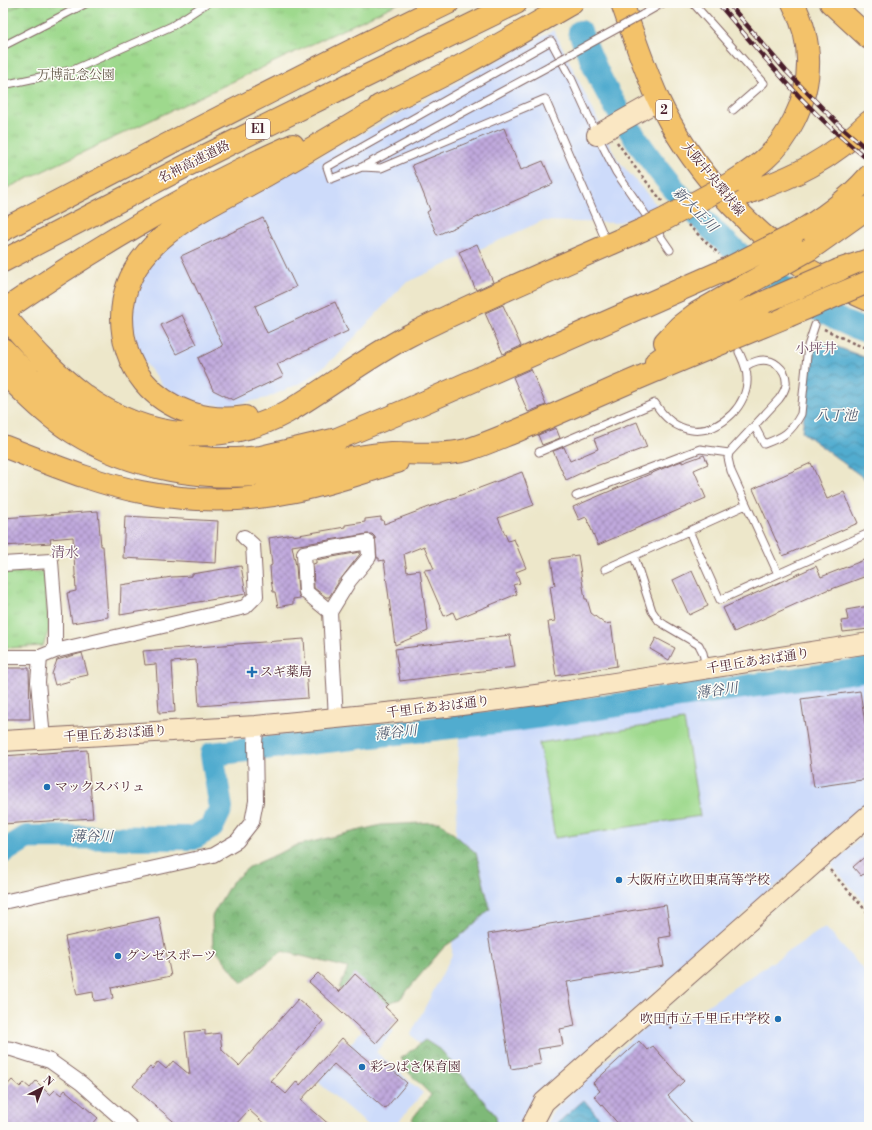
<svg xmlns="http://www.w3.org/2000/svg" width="872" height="1130" font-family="'Libre Bodoni','Noto Serif JP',serif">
  <defs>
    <pattern id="forest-crowns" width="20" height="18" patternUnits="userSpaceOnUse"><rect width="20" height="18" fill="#7eb978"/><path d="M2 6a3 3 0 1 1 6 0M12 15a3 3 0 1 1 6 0" fill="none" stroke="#699663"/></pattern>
    <pattern id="park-tufts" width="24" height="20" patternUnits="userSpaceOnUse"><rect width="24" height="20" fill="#9ed98d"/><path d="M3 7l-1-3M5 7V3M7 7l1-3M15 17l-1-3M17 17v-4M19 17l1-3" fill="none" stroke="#8aba7a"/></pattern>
    <pattern id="water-waves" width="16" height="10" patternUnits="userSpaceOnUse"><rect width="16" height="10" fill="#51accf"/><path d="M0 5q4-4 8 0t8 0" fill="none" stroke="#458ba8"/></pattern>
    <pattern id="building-cross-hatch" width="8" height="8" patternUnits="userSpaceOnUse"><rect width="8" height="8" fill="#c0a9dd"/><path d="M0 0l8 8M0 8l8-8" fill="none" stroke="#9e89b3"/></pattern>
  </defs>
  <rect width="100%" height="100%" fill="#fdfcf7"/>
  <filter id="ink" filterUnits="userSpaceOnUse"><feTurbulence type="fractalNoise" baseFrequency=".025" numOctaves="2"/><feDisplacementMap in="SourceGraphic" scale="8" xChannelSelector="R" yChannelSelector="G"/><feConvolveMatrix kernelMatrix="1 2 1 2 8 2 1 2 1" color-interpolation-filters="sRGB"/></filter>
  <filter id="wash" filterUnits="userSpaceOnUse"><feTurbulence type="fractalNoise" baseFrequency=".012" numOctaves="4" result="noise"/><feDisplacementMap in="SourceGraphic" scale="16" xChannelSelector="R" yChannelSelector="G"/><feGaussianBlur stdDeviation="0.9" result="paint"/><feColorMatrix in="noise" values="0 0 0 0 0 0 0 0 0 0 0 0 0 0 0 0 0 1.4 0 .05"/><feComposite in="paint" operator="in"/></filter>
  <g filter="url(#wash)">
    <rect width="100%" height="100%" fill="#ede7ca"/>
    <path fill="#cddbfa" d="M554,30L617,159L661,210L616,223L542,221L405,283L338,355L307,380L267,398L228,406L191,402L164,387L140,356L132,323L135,293L145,269L167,247L202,220Z
      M869,674V805L536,1096L519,1127H494L411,1034L452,955L459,736Z
      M869,831V907L831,865Z
      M825,927L869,976V1127H546L551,1114L570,1094L661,1012L675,1027Z
      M375,1015L394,1031L376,1052L423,1093L394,1127H370L318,1082Z"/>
    <path fill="url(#forest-crowns)" stroke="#646c52" d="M440,822L476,853L490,909L464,933L444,947L400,999L367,1010L339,988L348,968L282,951L242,983L213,946L212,916L231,883L249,867L295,846L381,825Z
      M425,1040L442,1051L496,1116L497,1127H419L412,1119L431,1095L410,1074L401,1058Z"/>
    <path fill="url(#park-tufts)" stroke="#747c5c" d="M3,3H399L3,190Z
      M44,571L49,629L43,646L6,648C0,631 3,593 3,573Z"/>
    <path fill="#9ed98d" stroke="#747c5c" d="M3,3H23L3,13Z
      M684,720L700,816L555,838L539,743Z"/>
    <path fill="url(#water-waves)" stroke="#4e667d" d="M816,339L869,359V482L802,432L812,342Z
      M584,1100L603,1123L598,1127H553Z"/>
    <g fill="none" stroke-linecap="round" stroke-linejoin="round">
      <path stroke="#51accf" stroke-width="24" d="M580,32C589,53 597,75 609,95C656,179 724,253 806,302C826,314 847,325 869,332
        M3,852L27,837L193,838L212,827L221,808L212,754L513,720L869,669"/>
    </g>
    <g id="blocks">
      <path fill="url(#building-cross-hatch)" d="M504,128L521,170L543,161L553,184L437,235L427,212L430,210L412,165Z
        M263,218L296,287L255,306L267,333L335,302L348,331L277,364L283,376L233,400L213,390L198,358L223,346L181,256Z
        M477,244L493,282L476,290L459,252Z
        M503,305L521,346L503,354L485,313Z
        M182,315L197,344L176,354L161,325Z
        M531,369L546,405L528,412L513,377Z
        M637,422L647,447L596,466L566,480L553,451L564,447L570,461L598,449L594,439Z
        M556,428L560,438L542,445L538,435Z
        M704,455L708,464L694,470L706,498L598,545L586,517L579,520L573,507L671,465L682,461V463Z
        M811,463L827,499L844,492L858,523L783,556L753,489Z
        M522,472L534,505L498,518L508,541L514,539L526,568L516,572L520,583L513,585L517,594L456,619L453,612L444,616L424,570L434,569L424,546L404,554L407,572L420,570L428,631L395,645L384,560L379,561V558H377L375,537L372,534H367L292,546L296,566L298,592L300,598L293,599V604L278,607L275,592H273L271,580L270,566L272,565L269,538L293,534V536L345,527V525L365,522V519L381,517V520H383L384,524Z
        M98,511L101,546H103L108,617L72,623L67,593L76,591L73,537L50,539L51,543L3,546V518Z
        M125,516L218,521L216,563L123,558Z
        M360,552V554L340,580H338V583L329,597H326L314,588L313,564L316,563V560Z
        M578,555L585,599H587L591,613L605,624L611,623L617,666L556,676L548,622L555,621L550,586L555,585L551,559Z
        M869,558V575L829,590V589L734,632L723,608L816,566L821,577Z
        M241,566L246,594L120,615L121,585L172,577L192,576V574Z
        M692,571L708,606L689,615L673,580Z
        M869,606V629L843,632L841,621L848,620L846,610Z
        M510,635L515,667L400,681L395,649Z
        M656,638L675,648L669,660L650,649Z
        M304,639L308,698L199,706L196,660L172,662L175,712L159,713L156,664L145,665L143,651Z
        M82,653L88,675L69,679L70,681L55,685L52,674L57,660Z
        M3,668H29L30,719H3Z
        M860,691L869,749V779L814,787L801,699Z
        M87,750L93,818L3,824V756Z
        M869,853V869L861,876L853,867Z
        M666,905L671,936L659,938L664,966L567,982L575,1026L560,1029L563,1045L538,1049L541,1064L511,1069L488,934Z
        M159,917L171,976L111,988L113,998L94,1001L93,992L77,995L65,937Z
        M318,973L339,992L355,974L388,1004L385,1007L398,1019L376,1043L309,982Z
        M298,999L323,1021L271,1081L286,1094L297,1081L300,1085L342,1038L376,1068L382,1061L407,1083L385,1109L334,1064L301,1100L332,1127H268L249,1110L233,1127H180L133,1086L150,1067L152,1069L158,1062L166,1069L173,1061L190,1075L185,1032L205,1030V1035L220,1033L222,1050L239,1066Z
        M639,1041L647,1050L653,1046L684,1081L668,1096L696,1127H621L594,1096L600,1091L593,1083Z
        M12,1080L20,1087L24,1083L30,1088L36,1081L50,1095L55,1090L61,1095L65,1090L98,1118L90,1127H3V1090Z"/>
    </g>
  </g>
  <g filter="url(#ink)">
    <use href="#blocks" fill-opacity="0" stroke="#836563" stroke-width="1"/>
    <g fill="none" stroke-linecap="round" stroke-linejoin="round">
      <g stroke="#836563" stroke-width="9">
        <path id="lane" d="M693,3L764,83L733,110
          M642,15L663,3
          M3,46L87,3
          M549,66L362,167L331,179L327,167L551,41L571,78L597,135L616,172L670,250
          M3,85L73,70L172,26L207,3
          M362,167L381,168L545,99L607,243
          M746,366C749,364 753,362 757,361C772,357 788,369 786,385C785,390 782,395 779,399L729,453L728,458L731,471L778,574
          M755,427L764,444C783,437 791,433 801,414L808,346L815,325
          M539,452L655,403C674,434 705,440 732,414C741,405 748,391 747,378C747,368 743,361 739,352
          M576,496L700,449L729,453
          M689,531L720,600L869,533
          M634,556L652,611L659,621L665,625L699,645L703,653L706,667
          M605,569L746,505"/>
      </g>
      <g stroke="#836563" stroke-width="16">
        <path id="street" d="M3,564L51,561L55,613V651L40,657H3
          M330,612L306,592L304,553L368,542L369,557L349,581L330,612L336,718
          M55,651L245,607L256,596L253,545L244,537
          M40,657L38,682L43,739
          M3,902L213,855L237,841L252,822L256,801L255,744L256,726
          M3,1048L12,1049L50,1061L81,1083L131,1127"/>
      </g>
      <g stroke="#836563" stroke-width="22">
        <path id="secondary" d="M597,135L659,100
          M3,741L256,726L446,707L551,693L869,643
          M531,1127L544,1102L869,815"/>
      </g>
      <g stroke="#836563" stroke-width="24">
        <path id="primary" d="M622,3C633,35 644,68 658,99C689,165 742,223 801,265C819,277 840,286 860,296L869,300"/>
      </g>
      <g stroke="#836563" stroke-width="24">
        <path id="highway" d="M831,3L869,38
          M379,106C446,77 509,39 572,3
          M733,182C745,174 757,167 767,157C779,147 787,134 794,120C813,82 813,41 793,3
          M744,194C795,177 830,160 869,122
          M3,230C150,153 298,76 448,3
          M792,236C821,220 847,201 869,176
          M810,249L869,207
          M3,261L207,155L344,87L516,3
          M839,270L869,260
          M3,311C95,248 191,190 293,145
          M3,314C56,376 102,427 188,434C221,437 258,428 287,412C328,388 366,358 408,336C485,297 564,265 642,230
          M665,342L680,326L697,313L746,285
          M3,349L30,377L60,403L90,423L119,436L143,445L167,452L192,457L215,459H238L261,457L337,439L409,409L725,270
          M656,362L696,333L765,302
          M3,372C25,393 47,417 74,433C133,469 205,482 274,473C300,470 326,462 353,458C365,456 378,454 391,453C416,453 442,456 467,450C483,445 499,438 514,432C545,419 574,406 604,393C665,366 727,341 788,316
          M245,417C208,423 168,411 144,382C129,364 122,340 122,317C123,237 212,207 270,173C311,149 352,125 393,100
          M3,446C48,463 94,483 141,492C191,502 245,502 295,491C330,484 364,472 397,462"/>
      </g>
      <path stroke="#836563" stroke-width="2.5" stroke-dasharray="3 3" stroke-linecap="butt" d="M617,142L634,166L662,201
        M688,225L719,254
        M824,329L853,343L869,349
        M830,870L869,914
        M662,1018L673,1030"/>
      <use href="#lane" stroke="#fff" stroke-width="7"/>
      <use href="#street" stroke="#fff" stroke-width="14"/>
      <use href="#secondary" stroke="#fae7c3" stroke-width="20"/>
      <use href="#primary" stroke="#f3c26a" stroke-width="22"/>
      <use href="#highway" stroke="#f3c26a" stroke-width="22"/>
      <g stroke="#4a1f2b" stroke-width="4.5">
        <path id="rail" d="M718,3C765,58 811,116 869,160
          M728,3L786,71L839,125L869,151"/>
      </g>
      <use href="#rail" stroke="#fdfcf7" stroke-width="3" stroke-dasharray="9" stroke-linecap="butt"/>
      <g stroke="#836563" stroke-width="9" stroke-linecap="butt">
        <path id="lane-bridge" d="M549,66L642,15"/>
      </g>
      <g stroke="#836563" stroke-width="24" stroke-linecap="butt">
        <path id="highway-bridge" d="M642,230L665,219L733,182
          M725,270L792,236
          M746,285L810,249
          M765,302L839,270
          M788,316L868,282"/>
      </g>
      <use href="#lane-bridge" stroke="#fff" stroke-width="7"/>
      <use href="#highway-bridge" stroke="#f3c26a" stroke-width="22"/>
    </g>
  </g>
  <g fill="#1f6fb2" stroke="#fdfcf7" stroke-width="1.5">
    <path d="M250 666h4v4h4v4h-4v4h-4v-4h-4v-4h4z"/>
    <circle cx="47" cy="787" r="4"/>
    <circle cx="619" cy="880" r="4"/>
    <circle cx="118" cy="956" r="4"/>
    <circle cx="778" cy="1019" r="4"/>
    <circle cx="362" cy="1067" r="4"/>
  </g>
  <g text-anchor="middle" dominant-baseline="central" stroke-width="3" stroke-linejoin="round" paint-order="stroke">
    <g fill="#fdfcf7" stroke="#806168" stroke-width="1">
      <rect x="656" y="100" width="16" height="20" rx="3"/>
      <rect x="246" y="119" width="24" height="20" rx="3"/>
    </g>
    <g font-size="12" font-weight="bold" fill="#4a1f2b">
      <text x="664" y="110">2</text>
      <text x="258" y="129">E1</text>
    </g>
    <g font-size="13" fill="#635748" stroke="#fdfcf7">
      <text x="76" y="75">万博記念公園</text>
    </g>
    <g font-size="13" fill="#4a1f2b" stroke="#fdfcf7">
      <text transform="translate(194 162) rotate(-27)">名神高速道路</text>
      <text transform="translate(713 179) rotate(51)">大阪中央環状線</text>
      <text transform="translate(758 661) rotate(-9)">千里丘あおば通り</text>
      <text transform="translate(438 707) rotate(-7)">千里丘あおば通り</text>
      <text transform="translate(115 734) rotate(-4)">千里丘あおば通り</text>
    </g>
    <g font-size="13" fill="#4a1f2b" stroke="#fdfcf7" text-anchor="start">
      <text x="260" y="672">スギ薬局</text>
      <text x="55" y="787">マックスバリュ</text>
      <text x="627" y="880">大阪府立吹田東高等学校</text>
      <text x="126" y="956">グンゼスポーツ</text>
      <text x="770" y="1019" text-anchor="end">吹田市立千里丘中学校</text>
      <text x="370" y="1067">彩つばさ保育園</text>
    </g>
    <g font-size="14" font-style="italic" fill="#4d576d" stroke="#fdfcf7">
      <text transform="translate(695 210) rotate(45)">新大正川</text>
      <text x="836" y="416">八丁池</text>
      <text transform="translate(717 691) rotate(-8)">薄谷川</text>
      <text transform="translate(396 733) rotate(-6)">薄谷川</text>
      <text x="92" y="837">薄谷川</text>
    </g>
    <g font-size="14" fill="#734f69" stroke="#fdfcf7">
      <text x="816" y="349">小坪井</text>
      <text x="65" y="553">清水</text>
    </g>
  </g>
  <rect width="872" height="1130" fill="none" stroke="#fdfcf7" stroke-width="16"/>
  <g transform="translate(42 1088) rotate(42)" stroke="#fdfcf7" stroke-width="3" paint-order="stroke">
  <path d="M0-3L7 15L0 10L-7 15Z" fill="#4a1f2b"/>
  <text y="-6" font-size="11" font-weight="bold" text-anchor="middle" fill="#4a1f2b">N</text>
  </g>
</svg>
